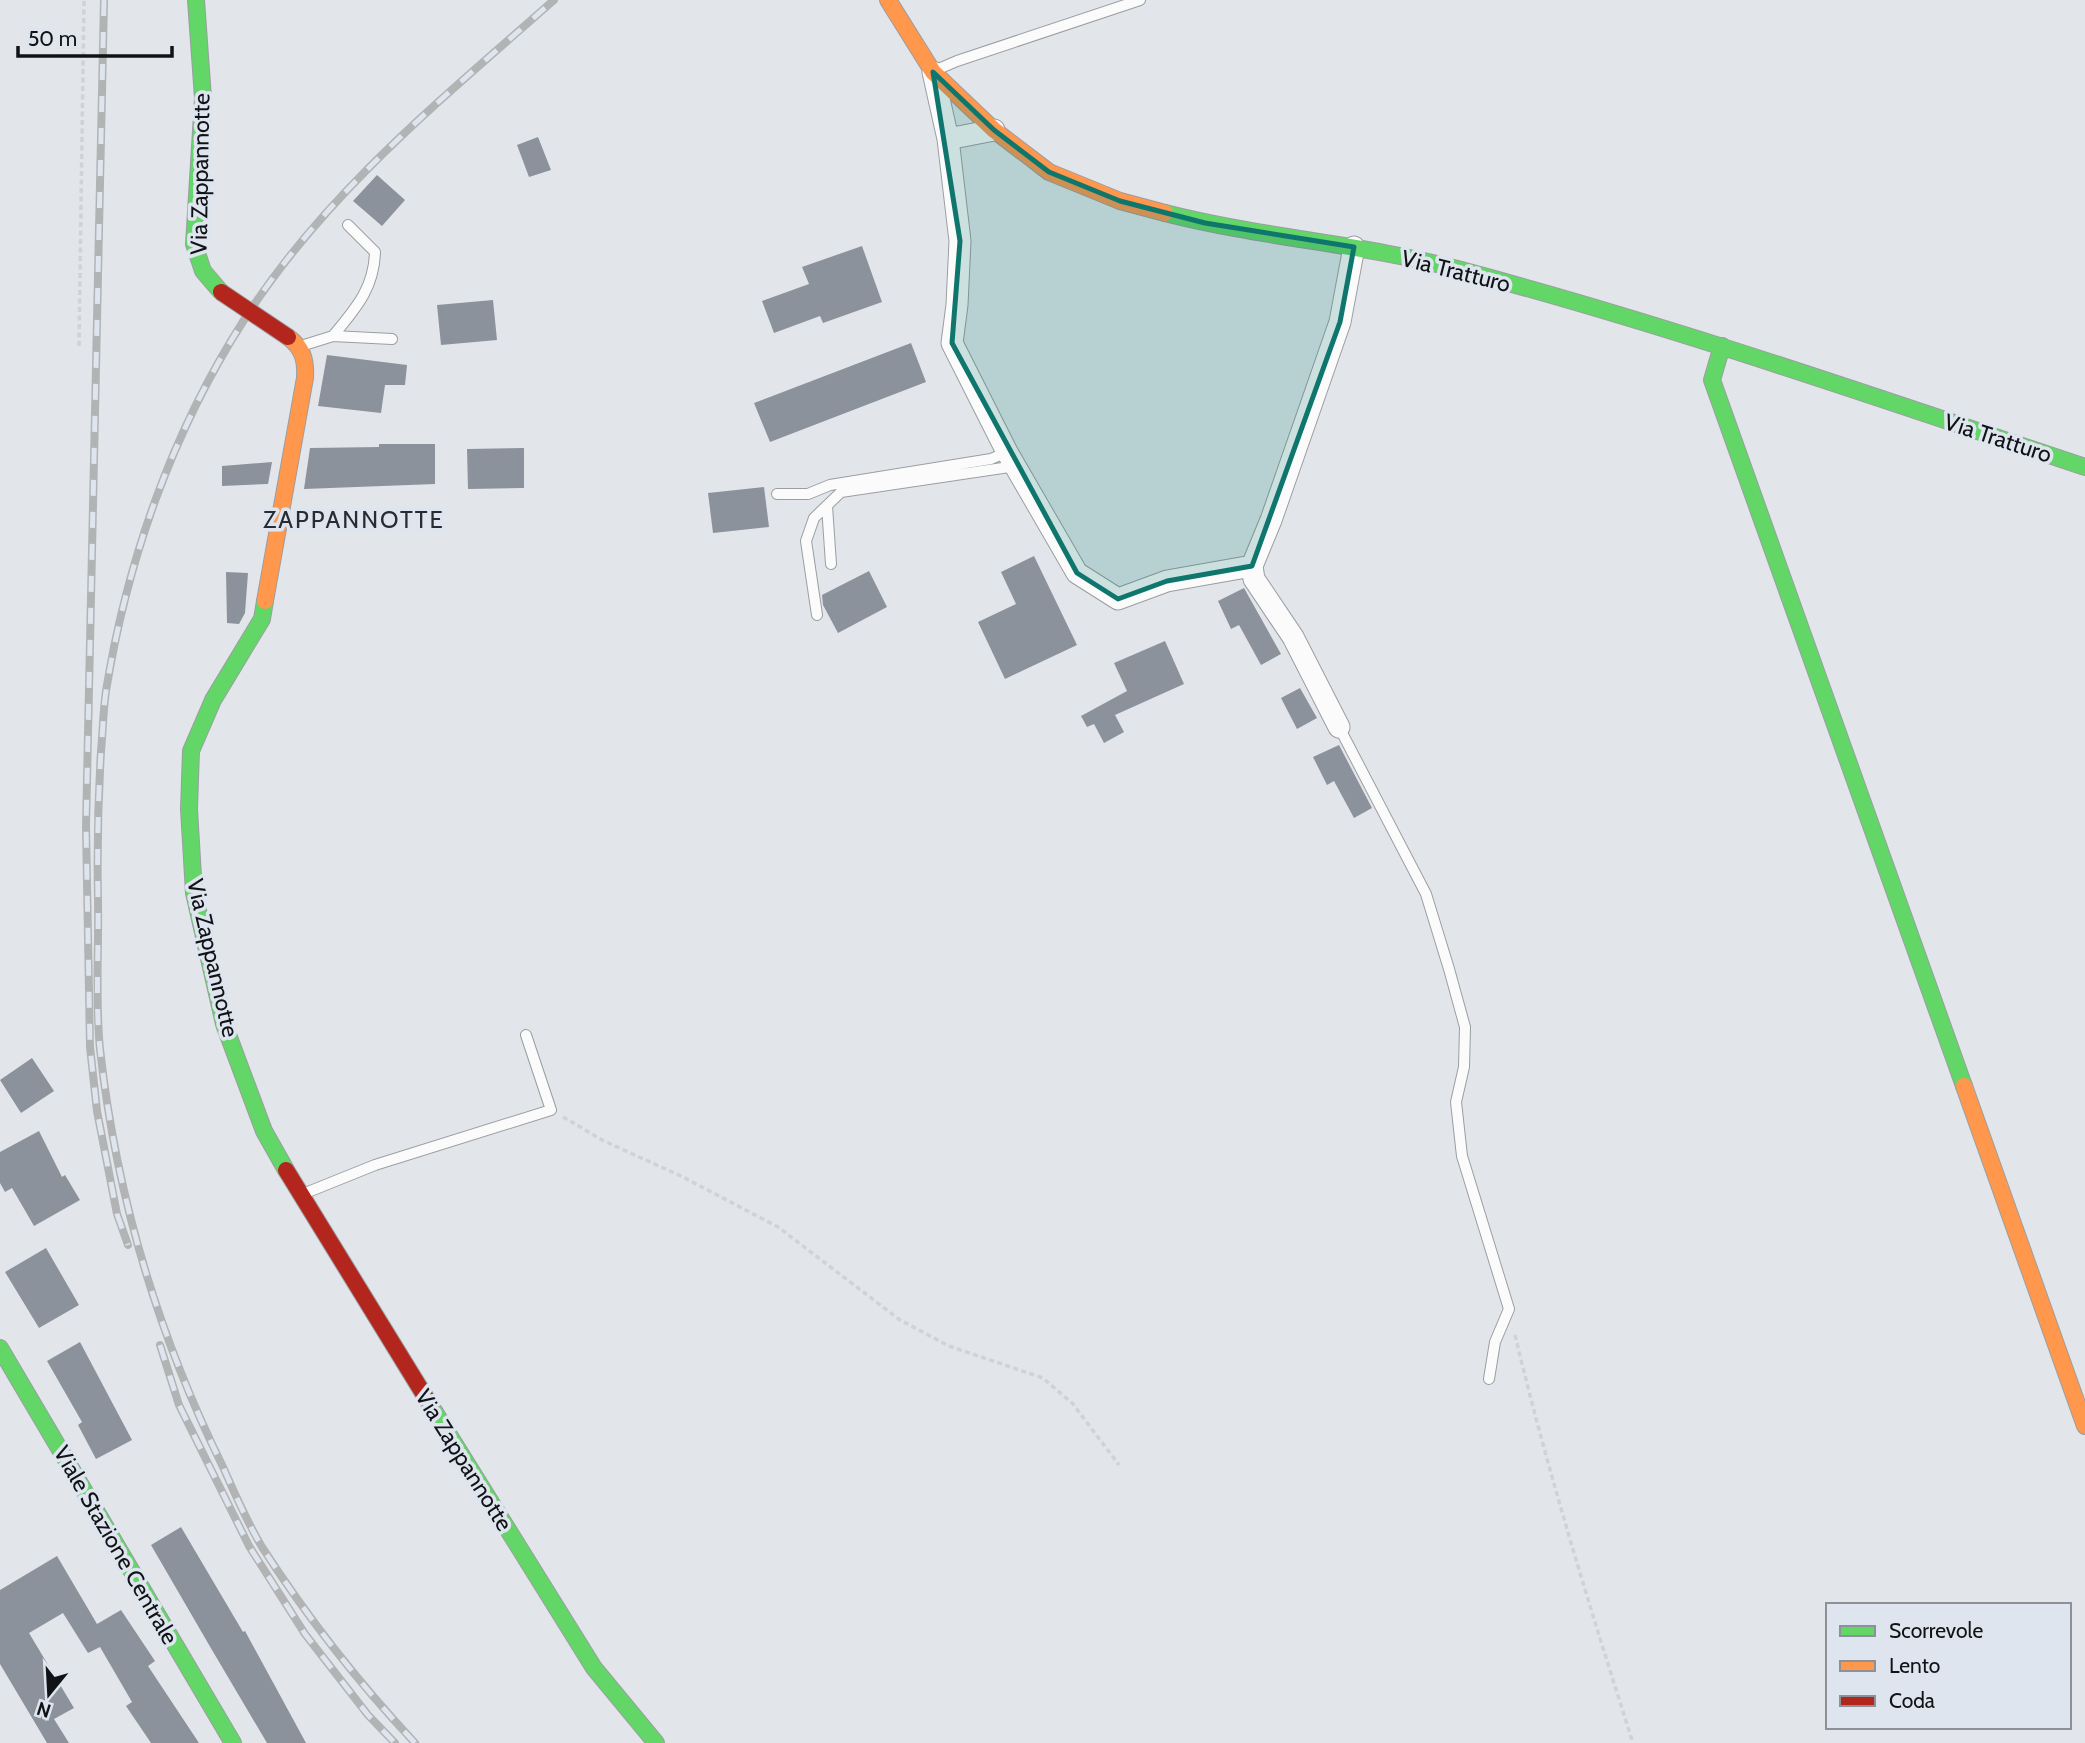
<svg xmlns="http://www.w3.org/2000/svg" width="2085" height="1743" font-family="Cabin,sans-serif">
  <rect width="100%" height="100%" fill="#e2e6ea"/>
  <path fill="#8c929c" d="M538,137L551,170L529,177L517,145Z
    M377,175L405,200L382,226L353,201Z
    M862,246L882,302L823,323L820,316L774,333L762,301L809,284L802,267Z
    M493,300L497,340L441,345L437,305Z
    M911,343L926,382L770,442L754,403Z
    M327,355L407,365L405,385H385L381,413L318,406Z
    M379,444H435V484L304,489L310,448L379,447Z
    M524,448V488L468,489L467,449Z
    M272,462L268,484L222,486V466Z
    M764,487L769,527L713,533L708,493Z
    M1034,556L1077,645L1005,679L978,622L1016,604L1001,572Z
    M869,571L887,607L838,633L823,605L822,595Z
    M226,572L248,573L245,613L239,624L227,623Z
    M1244,588L1281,654L1261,665L1239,625L1231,629L1218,601Z
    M1165,641L1184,684L1115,715L1124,732L1104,743L1094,724L1087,727L1081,716L1127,691L1114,663Z
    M1300,688L1317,718L1297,729L1281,698Z
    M1339,745L1372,808L1354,818L1334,781L1327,785L1313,757Z
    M32,1058L54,1091L21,1113L0,1080Z
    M39,1131L62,1177L65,1175L80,1200L34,1226L12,1188L5,1192L0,1183V1152Z
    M46,1248L79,1305L39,1328L5,1272Z
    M80,1342L132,1440L96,1459L78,1425L82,1422L47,1361Z
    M181,1527L243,1632L245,1631L306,1743H267L212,1650L151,1545Z
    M57,1556L97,1624L121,1610L155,1661L148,1666L199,1743H151L126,1706L132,1702L100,1647L88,1653L63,1613L29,1633L74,1708L54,1719L69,1743H47L0,1664V1590Z"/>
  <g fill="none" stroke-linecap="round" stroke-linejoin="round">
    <g stroke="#9b9ea1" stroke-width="12">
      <path id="lane" d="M936,70L957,61L1140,0
        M333,336C355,309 374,289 375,252L348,225
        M301,346L333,336L392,339
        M777,494H808L830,485L991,459L1007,452
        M827,506L831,564
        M817,615L806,541L814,518L841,492L1016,466
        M1339,727L1426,894L1449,969L1465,1027L1464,1067L1456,1102L1462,1156L1509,1309L1495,1342L1489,1379
        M303,1194L375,1165L551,1110L526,1035"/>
    </g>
    <g stroke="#9b9ea1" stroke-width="23">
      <path id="street" d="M933,72L948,139L960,241L957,305L952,343L1007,452L1077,573L1118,599L1167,581L1252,566
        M948,139L994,130
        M1339,727L1293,637L1254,579L1252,566L1271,520L1340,322L1354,247"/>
    </g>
    <g stroke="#9b9ea1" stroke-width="18">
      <path id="fast" d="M196,0L203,98L194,244L203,271L221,292
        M1165,213C1263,238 1364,244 1461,270C1672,326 1878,398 2085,467
        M1722,346L1712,380L1964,1086
        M265,601L262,619L213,700L191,751L189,809L194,893L224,1024L264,1131L286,1170
        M0,1348L233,1743
        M431,1406L594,1668L656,1743"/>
    </g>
    <g stroke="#9b9ea1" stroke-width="18">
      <path id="slow" d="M888,0L933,72L994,130L1049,172L1120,201L1165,213
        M265,601L305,378C306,360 303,348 288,337
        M1964,1086L2085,1426"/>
    </g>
    <g stroke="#9b9ea1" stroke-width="18">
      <path id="jam" d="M286,1170L431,1406"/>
    </g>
    <path stroke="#d0d2d3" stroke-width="3.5" stroke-dasharray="5 3.5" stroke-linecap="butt" d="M79,346L84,0
      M563,1117L604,1141L681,1176L778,1227L900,1320L949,1346L1043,1378L1073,1404L1119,1465
      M1515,1335C1548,1473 1590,1608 1633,1743"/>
    <use href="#lane" stroke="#fbfbfc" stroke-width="10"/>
    <use href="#street" stroke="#fbfbfc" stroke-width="21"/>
    <use href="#fast" stroke="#63d668" stroke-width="16"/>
    <use href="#slow" stroke="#ff974d" stroke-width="16"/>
    <use href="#jam" stroke="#b3261e" stroke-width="16"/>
    <g stroke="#b2b3b4" stroke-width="8">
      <path id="rail" d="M104,0L86,826L90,1047L97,1111L117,1214L128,1245
        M160,1345L179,1405L249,1546L305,1634L368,1715L395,1743
        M415,1743C358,1682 307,1617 262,1547C247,1522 235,1494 223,1467C158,1335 116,1195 100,1049C95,1000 99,949 98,900C97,850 98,801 101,751C103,731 103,711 106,691C127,561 172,432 244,320C325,193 442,99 554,0"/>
    </g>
    <use href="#rail" stroke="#dfe5ee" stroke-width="5" stroke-dasharray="16" stroke-linecap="butt"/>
    <g stroke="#9b9ea1" stroke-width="18" stroke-linecap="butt">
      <path id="jam-bridge" d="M221,292L288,337"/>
    </g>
    <use href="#jam-bridge" stroke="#b3261e" stroke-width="16"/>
  </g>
  <path fill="#0f766e" fill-opacity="0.2" stroke="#0f766e" stroke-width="5" stroke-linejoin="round" d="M933,72L994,130L1049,172L1120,201L1205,223L1354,247L1340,322L1252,566L1167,581L1118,599L1077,573L952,343L960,241Z"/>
  <g text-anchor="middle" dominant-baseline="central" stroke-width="7" stroke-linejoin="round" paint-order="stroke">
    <g font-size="23" fill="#101216" stroke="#dfe5ee">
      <text transform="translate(200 174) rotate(-89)">Via Zappannotte</text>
      <text transform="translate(1456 271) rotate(14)">Via Tratturo</text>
      <text transform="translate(1998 438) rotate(18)">Via Tratturo</text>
      <text transform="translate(213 958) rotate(77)">Via Zappannotte</text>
      <text transform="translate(464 1460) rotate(58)">Via Zappannotte</text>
      <text transform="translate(116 1545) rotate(60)">Viale Stazione Centrale</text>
    </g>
    <g font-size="24" letter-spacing="2" fill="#272c33" stroke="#dfe5ee">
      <text x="354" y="519">ZAPPANNOTTE</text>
    </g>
  </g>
  <rect x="1826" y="1603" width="245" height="126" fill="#dfe5ee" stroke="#8c9198" stroke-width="2"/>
  <rect x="1840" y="1626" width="35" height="10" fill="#63d668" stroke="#8c9198" stroke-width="2"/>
  <text x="1889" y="1638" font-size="21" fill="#101216">Scorrevole</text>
  <rect x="1840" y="1661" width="35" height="10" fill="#ff974d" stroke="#8c9198" stroke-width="2"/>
  <text x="1889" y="1673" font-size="21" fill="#101216">Lento</text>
  <rect x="1840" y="1696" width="35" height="10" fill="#b3261e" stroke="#8c9198" stroke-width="2"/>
  <text x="1889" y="1708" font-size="21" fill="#101216">Coda</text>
  <g transform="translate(49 1694) rotate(198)" stroke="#dfe5ee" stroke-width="5" paint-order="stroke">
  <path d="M0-5L12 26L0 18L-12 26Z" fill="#101216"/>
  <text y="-10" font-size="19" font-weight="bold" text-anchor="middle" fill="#101216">N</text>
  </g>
  <path d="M18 46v10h154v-10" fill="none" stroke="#101216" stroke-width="3.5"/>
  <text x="28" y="46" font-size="21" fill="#101216" stroke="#dfe5ee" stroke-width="5" paint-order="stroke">50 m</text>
</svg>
